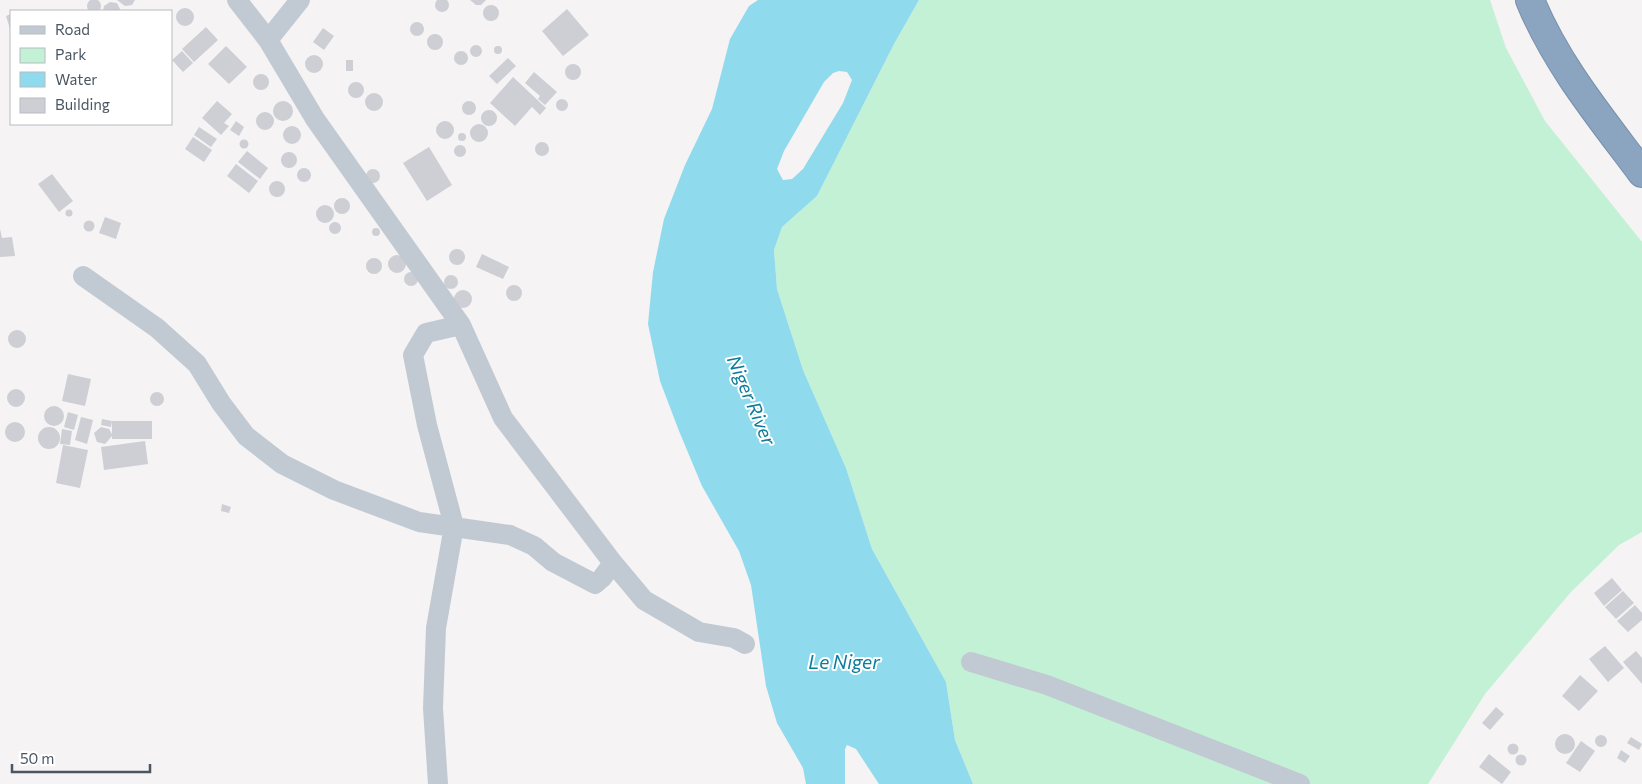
<svg xmlns="http://www.w3.org/2000/svg" width="1642" height="784" font-family="Commissioner,sans-serif">
  <rect width="100%" height="100%" fill="#f5f3f3"/>
  <path fill="#c3f1d5" d="M919,0H1490L1506,48L1545,121L1642,242V532L1619,545L1570,593L1485,694L1428,784H973L955,740L946,682L872,549L846,468L803,370L777,289L774,250L782,227L817,196L894,44Z"/>
  <path fill="#90daee" fill-rule="evenodd" d="M758,0H919L894,44L817,196L782,227L774,250L777,289L803,370L846,468L872,549L946,682L955,740L973,784H879L856,749L847,745L845,749V784H806L803,768L777,723L766,686L751,585L739,551L702,486L679,431L660,381L648,324L653,272L664,219L685,165L712,109L730,39L749,6ZM839,71L847,72L852,80L843,103L803,169L792,179L783,180L777,169L784,151L824,82L833,73Z"/>
  <path fill="#cdcfd5" d="M435 5a7 7 0 1 1 14 0a7 7 0 1 1-14 0Z
    M87 6a7 7 0 1 1 14 0a7 7 0 1 1-14 0Z
    M117,0H135L132,5L125,6Z
    M470,0H486L481,5H476Z
    M110,2L117,3L121,11H103L104,6Z
    M483 13a8 8 0 1 1 16 0a8 8 0 1 1-16 0Z
    M176 17a9 9 0 1 1 18 0a9 9 0 1 1-18 0Z
    M567,9L589,35L563,56L542,31Z
    M11,14V32L6,16Z
    M410 29a7 7 0 1 1 14 0a7 7 0 1 1-14 0Z
    M206,27L218,40L194,62L182,49Z
    M323,28L334,36L324,50L313,42Z
    M427 42a8 8 0 1 1 16 0a8 8 0 1 1-16 0Z
    M470 51a6 6 0 1 1 12 0a6 6 0 1 1-12 0Z
    M494 50a4 4 0 1 1 8 0a4 4 0 1 1-8 0Z
    M226,46L247,67L229,84L208,64Z
    M454 58a7 7 0 1 1 14 0a7 7 0 1 1-14 0Z
    M182,51L193,63L183,72L172,60Z
    M305 64a9 9 0 1 1 18 0a9 9 0 1 1-18 0Z
    M508,58L516,66L497,84L489,76Z
    M346,60H353V71H346Z
    M565 72a8 8 0 1 1 16 0a8 8 0 1 1-16 0Z
    M534,72L557,92L545,105L538,99L540,96L525,83Z
    M253 82a8 8 0 1 1 16 0a8 8 0 1 1-16 0Z
    M513,77L546,108L540,115L532,107L515,126L490,103Z
    M348 90a8 8 0 1 1 16 0a8 8 0 1 1-16 0Z
    M365 102a9 9 0 1 1 18 0a9 9 0 1 1-18 0Z
    M556 105a6 6 0 1 1 12 0a6 6 0 1 1-12 0Z
    M462 108a7 7 0 1 1 14 0a7 7 0 1 1-14 0Z
    M217,101L232,114L224,123L229,126L221,135L202,118Z
    M273 111a10 10 0 1 1 20 0a10 10 0 1 1-20 0Z
    M481 118a8 8 0 1 1 16 0a8 8 0 1 1-16 0Z
    M256 121a9 9 0 1 1 18 0a9 9 0 1 1-18 0Z
    M436 130a9 9 0 1 1 18 0a9 9 0 1 1-18 0Z
    M236,121L244,127L239,136L230,130Z
    M470 133a9 9 0 1 1 18 0a9 9 0 1 1-18 0Z
    M283 135a9 9 0 1 1 18 0a9 9 0 1 1-18 0Z
    M199,127L217,139L211,147L194,135Z
    M458 137a4 4 0 1 1 8 0a4 4 0 1 1-8 0Z
    M193,137L212,150L204,162L185,149Z
    M239.5 144a4.5 4.5 0 1 1 9 0a4.5 4.5 0 1 1-9 0Z
    M535 149a7 7 0 1 1 14 0a7 7 0 1 1-14 0Z
    M454 151a6 6 0 1 1 12 0a6 6 0 1 1-12 0Z
    M429,147L452,185L427,201L403,163Z
    M247,151L268,168L260,179L238,162Z
    M281 160a8 8 0 1 1 16 0a8 8 0 1 1-16 0Z
    M236,164L258,181L249,193L227,176Z
    M297 175a7 7 0 1 1 14 0a7 7 0 1 1-14 0Z
    M366 176a7 7 0 1 1 14 0a7 7 0 1 1-14 0Z
    M52,174L73,201L59,212L38,184Z
    M269 189a8 8 0 1 1 16 0a8 8 0 1 1-16 0Z
    M334 206a8 8 0 1 1 16 0a8 8 0 1 1-16 0Z
    M316 214a9 9 0 1 1 18 0a9 9 0 1 1-18 0Z
    M65.5 213a3.5 3.5 0 1 1 7 0a3.5 3.5 0 1 1-7 0Z
    M105,217L121,223L116,239L99,233Z
    M83.5 226a5.5 5.5 0 1 1 11 0a5.5 5.5 0 1 1-11 0Z
    M329 228a6 6 0 1 1 12 0a6 6 0 1 1-12 0Z
    M372 232a4 4 0 1 1 8 0a4 4 0 1 1-8 0Z
    M0,229L2,238L12,237L15,256L0,257Z
    M449 257a8 8 0 1 1 16 0a8 8 0 1 1-16 0Z
    M482,254L509,267L503,279L476,267Z
    M388 264a9 9 0 1 1 18 0a9 9 0 1 1-18 0Z
    M366 266a8 8 0 1 1 16 0a8 8 0 1 1-16 0Z
    M404 279a7 7 0 1 1 14 0a7 7 0 1 1-14 0Z
    M444 282a7 7 0 1 1 14 0a7 7 0 1 1-14 0Z
    M506 293a8 8 0 1 1 16 0a8 8 0 1 1-16 0Z
    M454 299a9 9 0 1 1 18 0a9 9 0 1 1-18 0Z
    M8 339a9 9 0 1 1 18 0a9 9 0 1 1-18 0Z
    M68,374L91,379L85,406L62,401Z
    M7 398a9 9 0 1 1 18 0a9 9 0 1 1-18 0Z
    M150 399a7 7 0 1 1 14 0a7 7 0 1 1-14 0Z
    M44 416a10 10 0 1 1 20 0a10 10 0 1 1-20 0Z
    M68,412L78,415L74,430L64,427Z
    M81,417L93,420L87,444L75,440Z
    M102,419L112,421L111,427L101,425Z
    M112,421H152V439H112V436L105,444L97,442L94,433L101,427L109,429L112,434Z
    M5 432a10 10 0 1 1 20 0a10 10 0 1 1-20 0Z
    M38 438a11 11 0 1 1 22 0a11 11 0 1 1-22 0Z
    M62,429L72,431L70,445L60,444Z
    M145,441L148,464L104,470L101,447Z
    M63,445L88,450L80,488L56,483Z
    M222,504L231,507L229,513L221,511Z
    M1612,578L1622,590L1604,606L1594,593Z
    M1623,591L1634,603L1616,619L1605,607Z
    M1635,605L1642,613V620L1628,632L1617,621Z
    M1605,646L1624,668L1608,682L1589,659Z
    M1636,651L1642,658V684L1623,662Z
    M1580,675L1598,691L1579,711L1562,696Z
    M1496,707L1504,714L1490,730L1482,723Z
    M1555 744a10 10 0 1 1 20 0a10 10 0 1 1-20 0Z
    M1595 741a6 6 0 1 1 12 0a6 6 0 1 1-12 0Z
    M1631,737L1642,744L1639,750L1627,743Z
    M1581,741L1595,751L1580,772L1566,763Z
    M1507.5 749a5.5 5.5 0 1 1 11 0a5.5 5.5 0 1 1-11 0Z
    M1621,750L1630,756L1625,763L1617,758Z
    M1489,754L1511,772L1502,784L1479,767Z
    M1515.5 760a5.5 5.5 0 1 1 11 0a5.5 5.5 0 1 1-11 0Z"/>
  <g fill="none" stroke-linecap="round" stroke-linejoin="round">
    <g stroke="#7690ad" stroke-width="30">
      <path id="highway" d="M1530,0C1556,64 1601,118 1642,173"/>
    </g>
    <path stroke="#c1cad2" stroke-width="20" d="M237,0L268,40L315,119L461,325L426,333L413,355L427,425L454,526L436,628L433,708L438,784
      M268,40L300,0
      M83,276L157,328L197,364L221,403L246,436L282,464L334,490L419,522L510,535L534,546L553,562L595,584L602,578L613,563
      M461,325L503,418L613,563L644,600L699,632L734,638L745,644
      M971,662L1047,685L1300,784"/>
    <use href="#highway" stroke="#8ba5c1" stroke-width="28"/>
  </g>
  <g text-anchor="middle" dominant-baseline="central" stroke-width="4" stroke-linejoin="round" paint-order="stroke">
    <g font-size="19" font-style="italic" fill="#0c7c9b" stroke="#fff">
      <text transform="translate(752 400) rotate(67)">Niger River</text>
      <text x="844" y="661">Le Niger</text>
    </g>
  </g>
  <rect x="10" y="10" width="162" height="115" fill="#ffffff" stroke="#b7bbc0"/>
  <rect x="20" y="26" width="25" height="8" fill="#c1cad2" stroke="#b7bbc0"/>
  <text x="55" y="35" font-size="15" fill="#4a5661">Road</text>
  <rect x="20" y="48" width="25" height="15" fill="#c3f1d5" stroke="#b7bbc0"/>
  <text x="55" y="60" font-size="15" fill="#4a5661">Park</text>
  <rect x="20" y="72" width="25" height="15" fill="#90daee" stroke="#b7bbc0"/>
  <text x="55" y="85" font-size="15" fill="#4a5661">Water</text>
  <rect x="20" y="98" width="25" height="15" fill="#cdcfd5" stroke="#b7bbc0"/>
  <text x="55" y="110" font-size="15" fill="#4a5661">Building</text>
  <path d="M12 764v8h138v-8" fill="none" stroke="#4a5661" stroke-width="2.5"/>
  <text x="20" y="764" font-size="15" fill="#4a5661" stroke="#ffffff" stroke-width="4" paint-order="stroke">50 m</text>
</svg>
